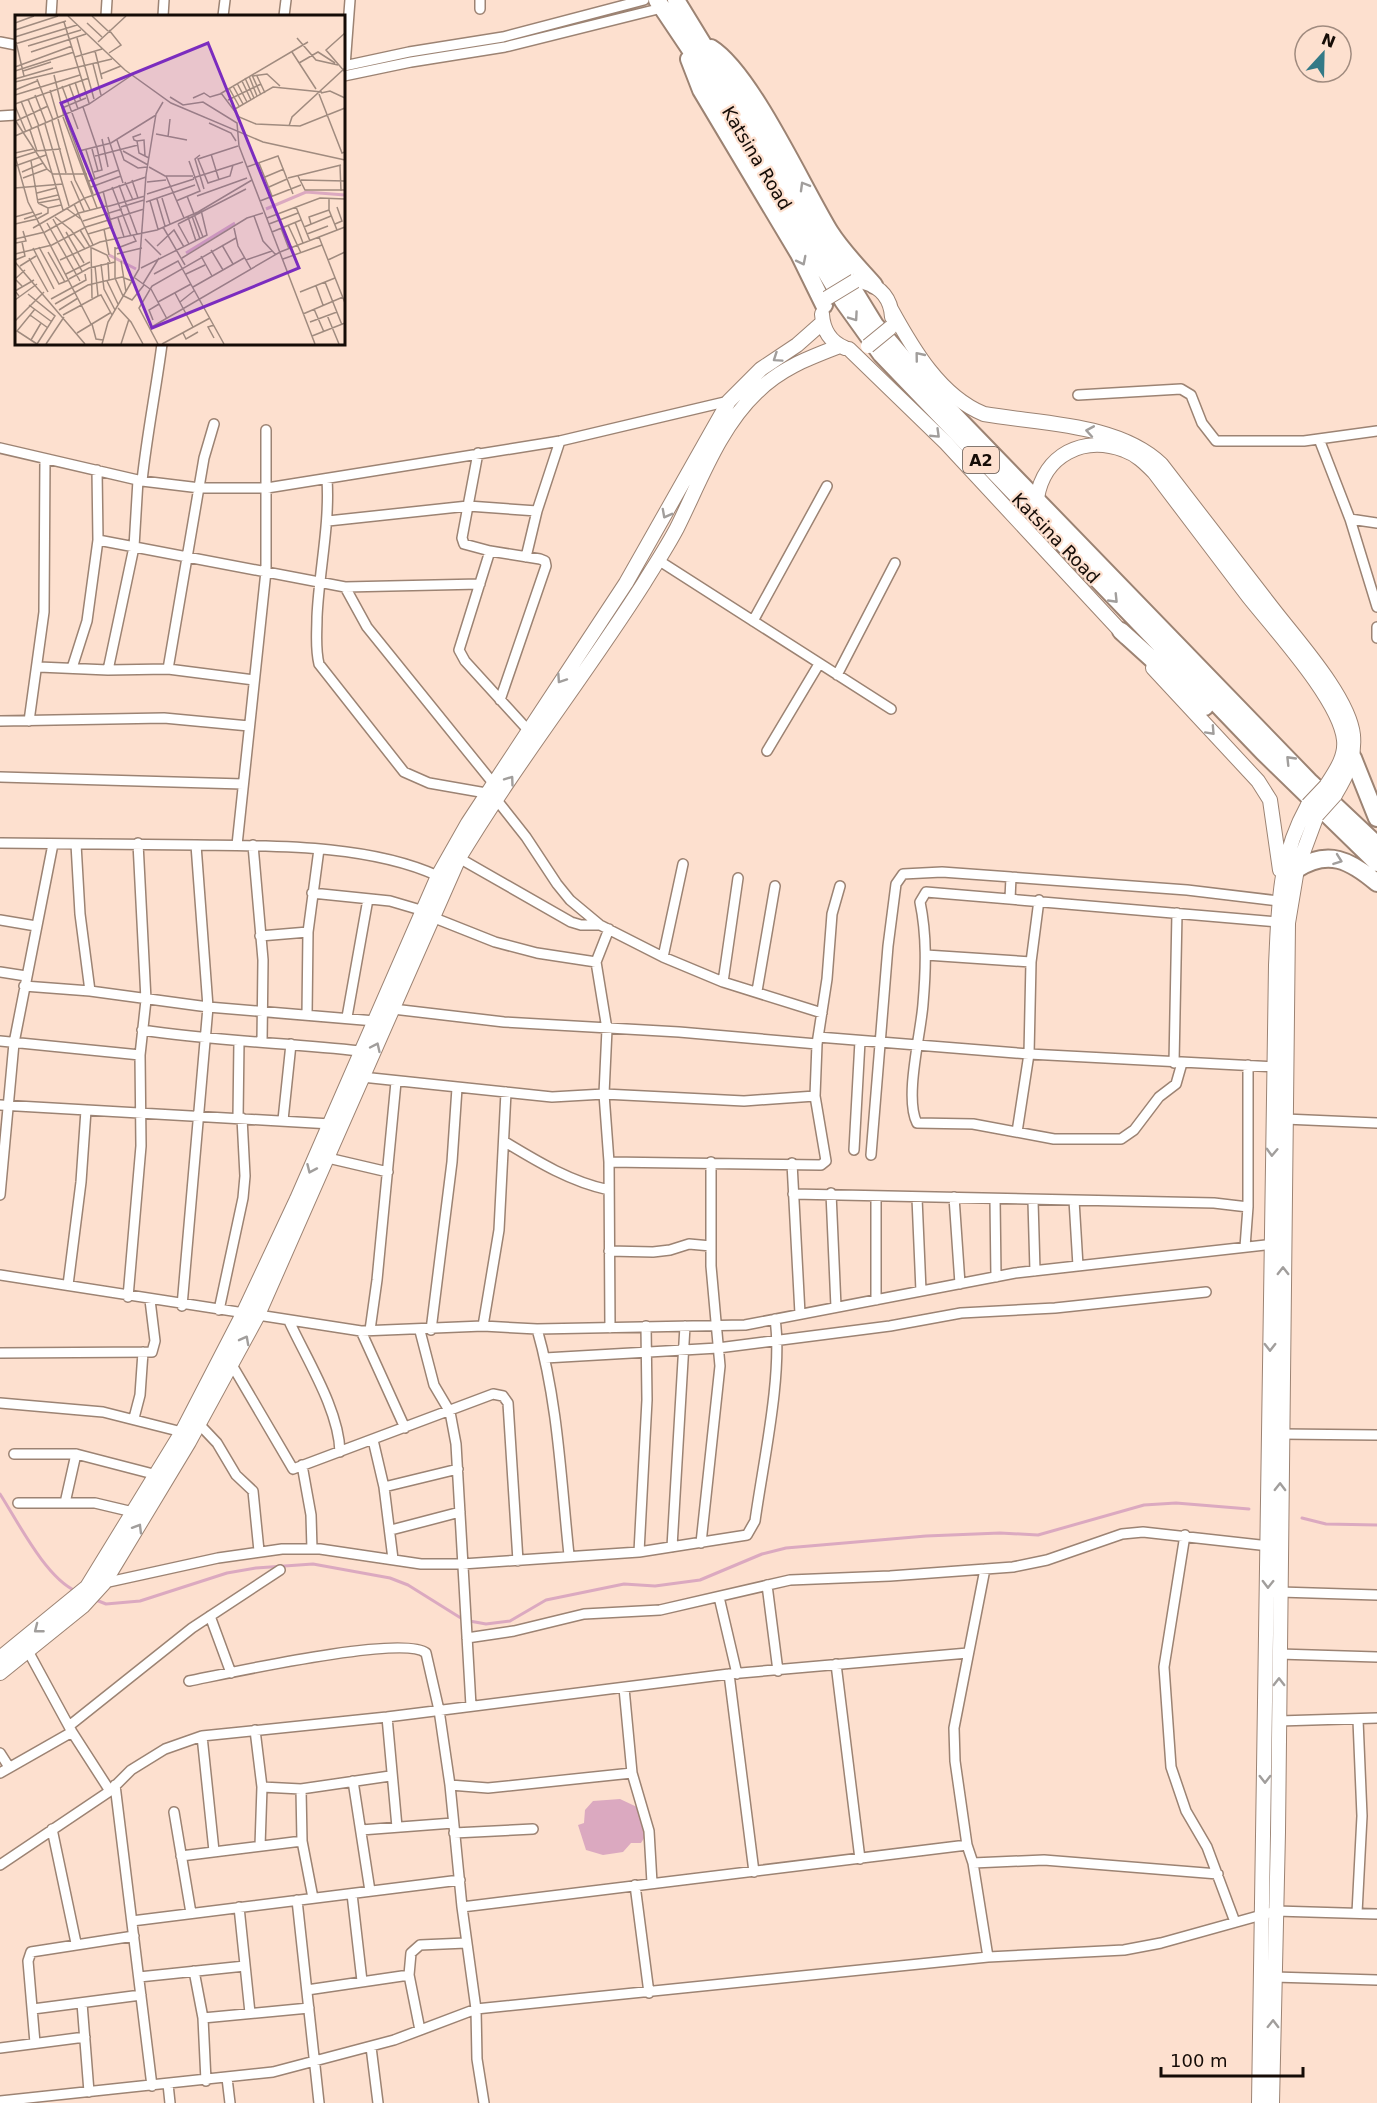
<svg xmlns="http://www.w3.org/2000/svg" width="1377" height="2103" font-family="'DejaVu Sans',sans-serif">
  <rect width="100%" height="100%" fill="#fde0cf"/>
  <path fill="#dba9c0" d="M620,1799L637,1807L646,1835L641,1843H631L623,1852L603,1855L586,1850L578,1825L584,1823L585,1810L593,1801Z"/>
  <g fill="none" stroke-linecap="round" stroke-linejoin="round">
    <path stroke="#dba9c0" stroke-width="3" d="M0,1494C18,1522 46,1578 76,1591
      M1302,1518L1326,1524L1377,1525
      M96,1600L106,1604L140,1601L227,1573L256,1568L313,1564L390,1578L408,1585L464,1620L486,1624L510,1621L546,1600L624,1584L655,1586L700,1580L762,1554L786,1548L926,1536L1000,1533L1038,1535L1144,1505L1176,1503L1249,1509"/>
    <g stroke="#9c8373" stroke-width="12">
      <path id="street" d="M480,0V9
        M51,16L52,0
        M106,16L107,0
        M163,16L164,0
        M223,16L225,0
        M284,16L286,0
        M0,42L16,45
        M344,66L409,52L503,37L644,0
        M345,66L350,0
        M344,76L411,62L505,47L662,8
        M0,116L16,115
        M1078,395L1181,389L1191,395L1202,423L1216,441H1304L1377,431
        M1319,439L1350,519L1377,607
        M0,448L142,481L200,488H267L560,441L729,401
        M327,479C330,525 319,571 317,617C317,633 315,648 319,664L404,772L429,783L486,793
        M142,481C147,434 156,390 162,344
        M1350,519L1377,523
        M328,521L468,506L478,453
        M98,540L345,587L480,584
        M490,551L459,650L465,661L527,729
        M526,557L537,511L560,441
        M658,560L891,709
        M345,587L367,627L493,783
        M753,621L827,486
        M1377,627V638
        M39,667L108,670L134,547L138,480
        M72,668L87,621L98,540L97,470
        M168,669L204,458L214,424
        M108,670L168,669L254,680
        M837,675L895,563
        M500,700L546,566L545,561L540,559L490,551L464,544L462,538L468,506L537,511
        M0,721L164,718L249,726
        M29,721L44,612L45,459
        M767,751L819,664
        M0,777L243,784
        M496,799L526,837L557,884L570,900L600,925L663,957L723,982L822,1013
        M0,843C65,844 131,844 196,845C272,846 368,844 438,876
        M76,844L80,914L90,991
        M237,845L266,571V430
        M253,845L263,960L262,1042
        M459,858L571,922L581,925H600
        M312,893L390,901L424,911
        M1010,899L1011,877
        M432,917L495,942L537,953L596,962
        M0,920L36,926
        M609,929L596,962L607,1029L604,1094L609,1162L610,1328
        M260,936L308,932
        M926,955L1031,962
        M663,957L683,864
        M0,972L26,976
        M723,982L738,878
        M24,986L90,991L208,1007L375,1021
        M757,991L775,886
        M393,1009L504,1022L679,1032L817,1044
        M307,1015L308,932L319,849
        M347,1017L368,899
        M142,1030C215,1041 288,1043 360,1051
        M818,1037L1029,1054L1275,1067
        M0,1041L140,1055
        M1174,1063L1177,913
        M1182,1063L1176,1084L1159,1097L1134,1130L1121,1139H1054L973,1124L917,1123C904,1098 921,1033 923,1004C926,969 927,936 920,902L926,892L1278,922
        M362,1077L552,1097L604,1094L744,1101L815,1096
        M0,1105L331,1124
        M238,1118L239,1041
        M1285,1119L1377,1123
        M283,1120L291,1044
        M1017,1132L1029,1054L1031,962L1039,900
        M505,1142C538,1162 571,1182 609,1190
        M854,1150L860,1041
        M871,1155L888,946L896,884L903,874L942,872L1187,890L1279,901
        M328,1158L388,1172
        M609,1162L821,1165L826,1161L815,1096L817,1044L827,979L832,914L840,886
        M792,1163L800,1314
        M831,1193L836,1307
        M793,1194L1214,1203L1248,1207
        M0,1195L14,1043L53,844
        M954,1197L960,1284
        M917,1198L921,1291
        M995,1199L996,1277
        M1074,1200L1078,1266
        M1033,1201L1035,1271
        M1245,1247L1248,1207V1065
        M609,1251L653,1252L670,1250L689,1244L711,1246
        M0,1275L361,1331L483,1326L537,1329L745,1325L1015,1273L1275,1244
        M68,1285L81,1182L86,1110
        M128,1297L141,1146L140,1055L146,1000L138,843
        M876,1300V1196
        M182,1306L208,1007L196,845
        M219,1310L243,1198L245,1176L242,1118
        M289,1321C307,1360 339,1410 340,1452
        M483,1326L499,1230L506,1092
        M537,1329C558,1402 561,1480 569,1555
        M370,1330L377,1280L396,1082
        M431,1330L452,1162L457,1088
        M361,1331L405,1428
        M420,1331L434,1385L450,1412L456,1444L471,1706
        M0,1353L152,1352L155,1341L150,1300
        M545,1358L718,1348L890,1326L961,1313L1055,1308L1206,1292
        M232,1365L293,1469L493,1394L503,1396L508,1403L518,1561
        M0,1403L103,1412L182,1432
        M134,1418L140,1395L143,1352
        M199,1424L217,1443L236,1475L253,1491L259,1551
        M1281,1434L1377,1435
        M373,1440L384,1487L393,1559
        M14,1454H76L157,1475
        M302,1465L311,1515L312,1549
        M384,1487L458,1469
        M18,1503H95L133,1512
        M65,1503L76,1454
        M391,1530L460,1512
        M1185,1535L1164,1667L1171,1767L1186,1811L1207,1847L1235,1922
        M701,1543L720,1366L711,1266V1162
        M672,1547L685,1326
        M639,1552L647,1400L646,1326
        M985,1569L954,1728L955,1761L967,1845L973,1863L988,1957
        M104,1583L218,1558L282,1549H320L421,1564H462L639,1552L747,1535L755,1521C763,1463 783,1374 775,1319
        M767,1585L778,1671
        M1280,1592L1377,1595
        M719,1597L737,1674
        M210,1616L231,1673
        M467,1638L514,1631L584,1614L660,1610L790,1580L890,1576L1013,1567L1047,1560L1122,1534L1143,1532L1269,1546
        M28,1651L72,1732L110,1791
        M1279,1654L1377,1657
        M836,1664L860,1859
        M729,1674L754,1872
        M189,1681C225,1674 403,1634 426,1653L439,1710L450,1785L462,1907L476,2009L477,2059L484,2103
        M624,1688L632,1773L649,1831L652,1883
        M387,1717L397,1827
        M1279,1721L1377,1718
        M69,1726L192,1628L280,1570
        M255,1730L262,1787L260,1846
        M202,1736L214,1851
        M0,1753L9,1767
        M0,1773L72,1732
        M353,1781L370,1891
        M115,1785L152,2086
        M450,1785L488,1788L632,1773
        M262,1787L301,1789L390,1776
        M301,1789L302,1841L313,1898
        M174,1812L191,1913
        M52,1829L76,1943
        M361,1830L453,1823
        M454,1833L533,1829
        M181,1856L302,1841
        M973,1863L1044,1860L1218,1874
        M0,1865L110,1791L131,1770L165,1749L202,1736L387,1717L729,1674L968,1653
        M635,1885L649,1993
        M352,1894L362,1981
        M297,1900L319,2103
        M239,1907L250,2013
        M462,1907L967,1845
        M1357,1913L1362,1816L1358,1720
        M132,1921L460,1880
        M194,1971L203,2018L206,2081
        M139,1977L245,1966
        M1274,1977L1377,1980
        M307,1990L409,1975
        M82,2003L89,2092
        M33,2009L141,1995
        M203,2018L309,2008
        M420,2030L409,1975L411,1953L420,1945L466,1943
        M35,2043L28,1961L31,1952L134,1936
        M371,2047L378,2103
        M0,2048L85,2037
        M227,2078L230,2103
        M168,2084L170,2103
        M0,2101L273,2072L394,2040L476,2009L988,1957L1124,1950L1161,1943L1276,1911L1377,1914"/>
    </g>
    <g stroke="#9c8373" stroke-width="16">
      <path id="secondary" d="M864,282C881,287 891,299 892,317
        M891,309C913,349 940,396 984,414C1041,424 1118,423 1161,464C1198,512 1235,560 1273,609C1296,639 1349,697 1353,735C1355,759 1347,775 1335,795
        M822,314C823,330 830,342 845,348
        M849,349L946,443L1126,637
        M1037,498C1044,455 1083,435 1124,450C1136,454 1145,463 1154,472C1185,513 1217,555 1248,596C1274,629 1340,700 1344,740C1346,757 1335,772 1326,786
        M1153,668L1258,781L1270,800L1280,870
        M0,1658L87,1587L182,1432L243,1314L297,1199L438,876L468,823L626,583L729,401L761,369L797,345L823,322
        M0,1673L83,1606L104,1583L189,1442L257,1317L459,858C516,763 585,676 644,583C655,565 667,547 677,528C700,482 719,428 757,392C781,368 809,358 840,346
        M1259,2103L1276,965C1279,905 1278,859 1308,805
        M1272,2103L1278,1832L1288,923L1297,869L1317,815"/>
    </g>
    <g stroke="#9c8373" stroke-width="20">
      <path id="highway" d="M657,0L712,82L843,301L881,354L1263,752L1377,863
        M676,0L875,325L933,393L1309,781L1377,845
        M711,48C751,73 803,188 830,232C842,251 859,268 874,285
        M689,59L701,90L799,254L824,305
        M1121,631L1205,707
        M1353,758L1377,818
        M1297,869C1328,849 1350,860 1377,883"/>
    </g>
    <use href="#street" stroke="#fff" stroke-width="9"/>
    <use href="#secondary" stroke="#fff" stroke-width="14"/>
    <use href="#highway" stroke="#fff" stroke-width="16"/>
    <g stroke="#9c8373" stroke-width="16" stroke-linecap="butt">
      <path id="secondary-bridge" d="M827,298L855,281
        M868,346L890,328
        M1308,805L1326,786
        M1317,815L1335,795"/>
    </g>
    <use href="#secondary-bridge" stroke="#fff" stroke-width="14"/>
  </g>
  <defs><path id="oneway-chevron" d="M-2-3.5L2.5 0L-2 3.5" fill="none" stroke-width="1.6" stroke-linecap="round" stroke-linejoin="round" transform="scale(1.5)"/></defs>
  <g stroke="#a19e9c">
    <use href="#oneway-chevron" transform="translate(804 186) rotate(-120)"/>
    <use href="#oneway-chevron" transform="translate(802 261) rotate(63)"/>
    <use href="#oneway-chevron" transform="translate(854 317) rotate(55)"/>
    <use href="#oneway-chevron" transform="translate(919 356) rotate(-129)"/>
    <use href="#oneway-chevron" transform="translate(777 358) rotate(146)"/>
    <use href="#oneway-chevron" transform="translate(1090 431) rotate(-170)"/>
    <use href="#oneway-chevron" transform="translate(936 434) rotate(44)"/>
    <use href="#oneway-chevron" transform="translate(666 514) rotate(118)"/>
    <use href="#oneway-chevron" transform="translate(1114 599) rotate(46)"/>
    <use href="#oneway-chevron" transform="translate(561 679) rotate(124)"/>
    <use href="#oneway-chevron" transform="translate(1211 731) rotate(47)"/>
    <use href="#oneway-chevron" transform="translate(1290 760) rotate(-134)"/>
    <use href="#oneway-chevron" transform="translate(510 780) rotate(-54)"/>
    <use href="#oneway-chevron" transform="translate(1338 860) rotate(20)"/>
    <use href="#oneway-chevron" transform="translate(376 1047) rotate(-65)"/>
    <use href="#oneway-chevron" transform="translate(1272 1152) rotate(92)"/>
    <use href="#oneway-chevron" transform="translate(311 1169) rotate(114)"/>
    <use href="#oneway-chevron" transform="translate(1283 1271) rotate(-90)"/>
    <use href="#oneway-chevron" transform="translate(245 1340) rotate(-62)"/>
    <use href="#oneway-chevron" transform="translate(1270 1347) rotate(90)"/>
    <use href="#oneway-chevron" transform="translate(1280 1487) rotate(-89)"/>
    <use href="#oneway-chevron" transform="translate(138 1528) rotate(-59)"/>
    <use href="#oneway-chevron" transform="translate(1268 1584) rotate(91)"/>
    <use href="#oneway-chevron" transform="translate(38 1629) rotate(142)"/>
    <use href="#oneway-chevron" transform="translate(1279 1682) rotate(-90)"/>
    <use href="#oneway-chevron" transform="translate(1265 1779) rotate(90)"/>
    <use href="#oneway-chevron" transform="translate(1273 2024) rotate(-89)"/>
  </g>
  <g text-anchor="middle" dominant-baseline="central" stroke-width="4.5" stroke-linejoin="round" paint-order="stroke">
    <rect fill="#fde0cf" stroke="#5b4c43" stroke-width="1.5" x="963" y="447" width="36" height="26" rx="4.5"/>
    <g font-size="16" font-weight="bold" fill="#150c07">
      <text x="981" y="460">A2</text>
    </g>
    <g font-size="18" fill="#150c07" stroke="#fde0cf">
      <text transform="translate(757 158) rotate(59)">Katsina Road</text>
      <text transform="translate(1056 538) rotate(46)">Katsina Road</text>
    </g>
  </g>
  <g transform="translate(15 15)">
    <rect width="330" height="330" fill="#fde0cf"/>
    <path fill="none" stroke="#dba9c0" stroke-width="3" d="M251,194L291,177L330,180M171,238L220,208M94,240L121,254"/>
    <path fill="none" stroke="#a08b7f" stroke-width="1.5" d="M53,1L110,55L156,88L248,127L330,145M77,1L93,16M49,7L74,88M0,8L19,1M72,8L87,22M0,15L43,1M330,18L311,35L330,57M0,22L51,6M62,23L79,84M282,23L301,45L323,50M1,27L9,61M83,27L111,1M0,29L62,10M13,31L66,15M80,36L87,64M16,37L71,19M277,37L301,74M94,38L106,30L94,15M60,42L87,34M284,48L303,37L320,48M78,49L86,80M0,52L57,31M0,56L59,37M8,56L36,47M86,59L106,51M39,60L49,101M237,60L246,80M234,61L242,81M238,61L252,59L265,71M242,61L250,78M230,63L239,83M0,64L38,53M22,64L38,105M227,66L236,85M0,67L97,44M60,67L66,86M222,68L232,87M54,69L63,94M47,71L63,114M218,71L228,89M214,73L224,91M0,75L22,66M35,75L43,103M206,78L224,102L241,109L285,111L330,93M306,78L315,76L330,83M304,79L327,138L330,137M0,80L65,60M20,80L31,108M155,82L168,90L188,87L222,108L224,131L300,329M178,83L189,78L195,82L205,79L293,27M13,84L24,111M213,85L246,69M6,86L17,114M0,89L74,63M0,91L11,117M68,92L82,133M47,93L71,83M220,94L258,72L307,77M50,101L78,179M48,102L82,193M43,104L60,165L75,195M0,105L32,154L38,159H72M1,106L33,91M37,106L51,158M194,108L216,118L221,126M30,109L54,191M274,111L277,102L330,53M23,112L48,195M15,115L22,136M126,119L118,122L119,125L122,126L124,138L134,143M141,119L172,125M0,121L74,89L117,60M93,122L108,168M153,122L155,104M87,124L93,152M102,125L109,145L123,153L132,152M122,126L129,125L130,141M77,134L83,156M71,135L80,164M20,136L46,134M64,136L96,128L141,100M108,136L133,150M0,138L18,134M196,139L204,165M185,140L180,144L189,174M0,141L13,187L76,309M80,141L123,130M1,143L20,137M16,146L23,188M244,148L257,181M218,150L215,161L193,168L183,144L223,131M0,151L31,140M325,151L326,176M134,152L150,161H178M232,152L263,141L278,179M7,157L28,148M79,157L87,155L82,133M151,161L169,203M283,161L290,175H330M250,162L269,154M8,163L32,154M178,163L228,147M273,163L326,150M117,165L123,183M286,165L330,166M56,166L69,196M74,166L104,155M110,167L118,185M132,167L151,165M104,170L122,219M76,172L106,161M97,172L116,221M254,172L272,164M0,173L48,169M88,176L100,224M22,178L41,173M132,179L179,164M172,181L188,222M182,181L232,163M147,183L155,209M314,183V195L322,215M142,184L150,211M22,185L43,180M135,186L143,214M161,186L185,176L174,146M245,186L286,170M131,187L180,170M23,188L33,193L46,190M23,188L45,184M59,189L78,230M91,192L130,181M106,192L129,185M281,192L295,226M51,193L67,205M177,201L185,224M239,201L248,226L261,240M0,202L18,197M40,202L56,215L70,234M173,202L181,226M103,203L109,222M252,203L305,183L330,184M9,204L27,198M38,204L67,256M68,206L107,194M280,207L288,228M32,208L65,266M0,209L22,204L33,198V193M163,209L231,174M163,209L174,229M254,209L283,198M296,209L294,202L314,195M320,209L327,206L322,192M273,210L286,238M148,212L170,250M289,212L316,201M18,213L70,183L131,162M219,213L223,231L236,254M266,213L274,234M89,214L94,240M65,215L75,232M51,217L69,248M257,217L286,205M73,219L97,212M292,219L313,211M304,222L330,288M0,224L30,217L64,198L91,191M130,224L146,240M1,228L11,226L8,216M207,230L218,249M142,231L159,215L169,232M24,232L44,269L54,265M76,232L77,283M100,232V263L108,281M18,233L39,274M77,233L92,240L95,247M100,234L121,226L118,220M196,235L208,255M33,237L50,267M0,239L37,230L71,212L129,194M102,239L127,233M186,241L197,261M14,243L33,277M167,243L232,203L248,198M268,244L307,230M0,245L10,241L7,227M45,245L85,227L142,215L183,197L237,165M231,245L257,236M313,245L330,237M106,246L111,277M0,247L70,329M93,247L94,265M86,249L89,274L100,295M5,251L21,241M80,251L83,281L86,280L97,300M126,253L192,220L186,195M51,259L75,247M139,259L163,246L209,329M171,259L190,250M120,263L135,274M54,264L74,253L100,247M92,266L103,289M310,267L327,310M128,269L144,243M7,271L0,264L10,255M301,271L308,290M178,272L229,243M136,274L152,304M285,277L320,263M160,278L178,312M13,279L40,301L22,329M4,281L0,276L19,265M109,281L117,285L129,270M36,284L71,265L70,259M0,285L22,269M143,287L176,269M165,287L180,275M40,289L73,270L107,262L117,266M14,290L37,307M103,293L116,307L128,329M20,294L2,316L22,329M299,294L309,317M44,295L63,283M288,299L328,282M15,300L33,313M48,300L83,281M312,300L324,329M138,305L134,295L144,289M0,306L29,277M295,307L322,297M77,309L81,324L88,325M135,313L265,237L330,212M62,318L95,298M168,318L171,324L183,317M297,321L330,308M199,323L193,312L199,310M16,325L26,308M31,329L49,302M87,329L93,307L124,254L131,160L141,99L148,87M106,329L114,304M143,329L124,293L137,271L221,223M147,329L195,303"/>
    <path fill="#7b2cbf" fill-opacity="0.15" stroke="#7b2cbf" stroke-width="3" d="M193,28L284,253L137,313L46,88Z"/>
    <rect width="330" height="330" fill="none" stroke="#150c07" stroke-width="3"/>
  </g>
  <g transform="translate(1323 54) rotate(22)"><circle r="28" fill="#fde0cf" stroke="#a08b7f" stroke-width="1.5"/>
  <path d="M0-4.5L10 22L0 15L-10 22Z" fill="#337986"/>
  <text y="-9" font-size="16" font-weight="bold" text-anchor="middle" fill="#150c07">N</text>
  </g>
  <path d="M1161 2067v9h142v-9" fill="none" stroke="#150c07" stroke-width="3"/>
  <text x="1170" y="2067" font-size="18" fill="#150c07" stroke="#fde0cf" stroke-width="4.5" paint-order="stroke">100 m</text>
</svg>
